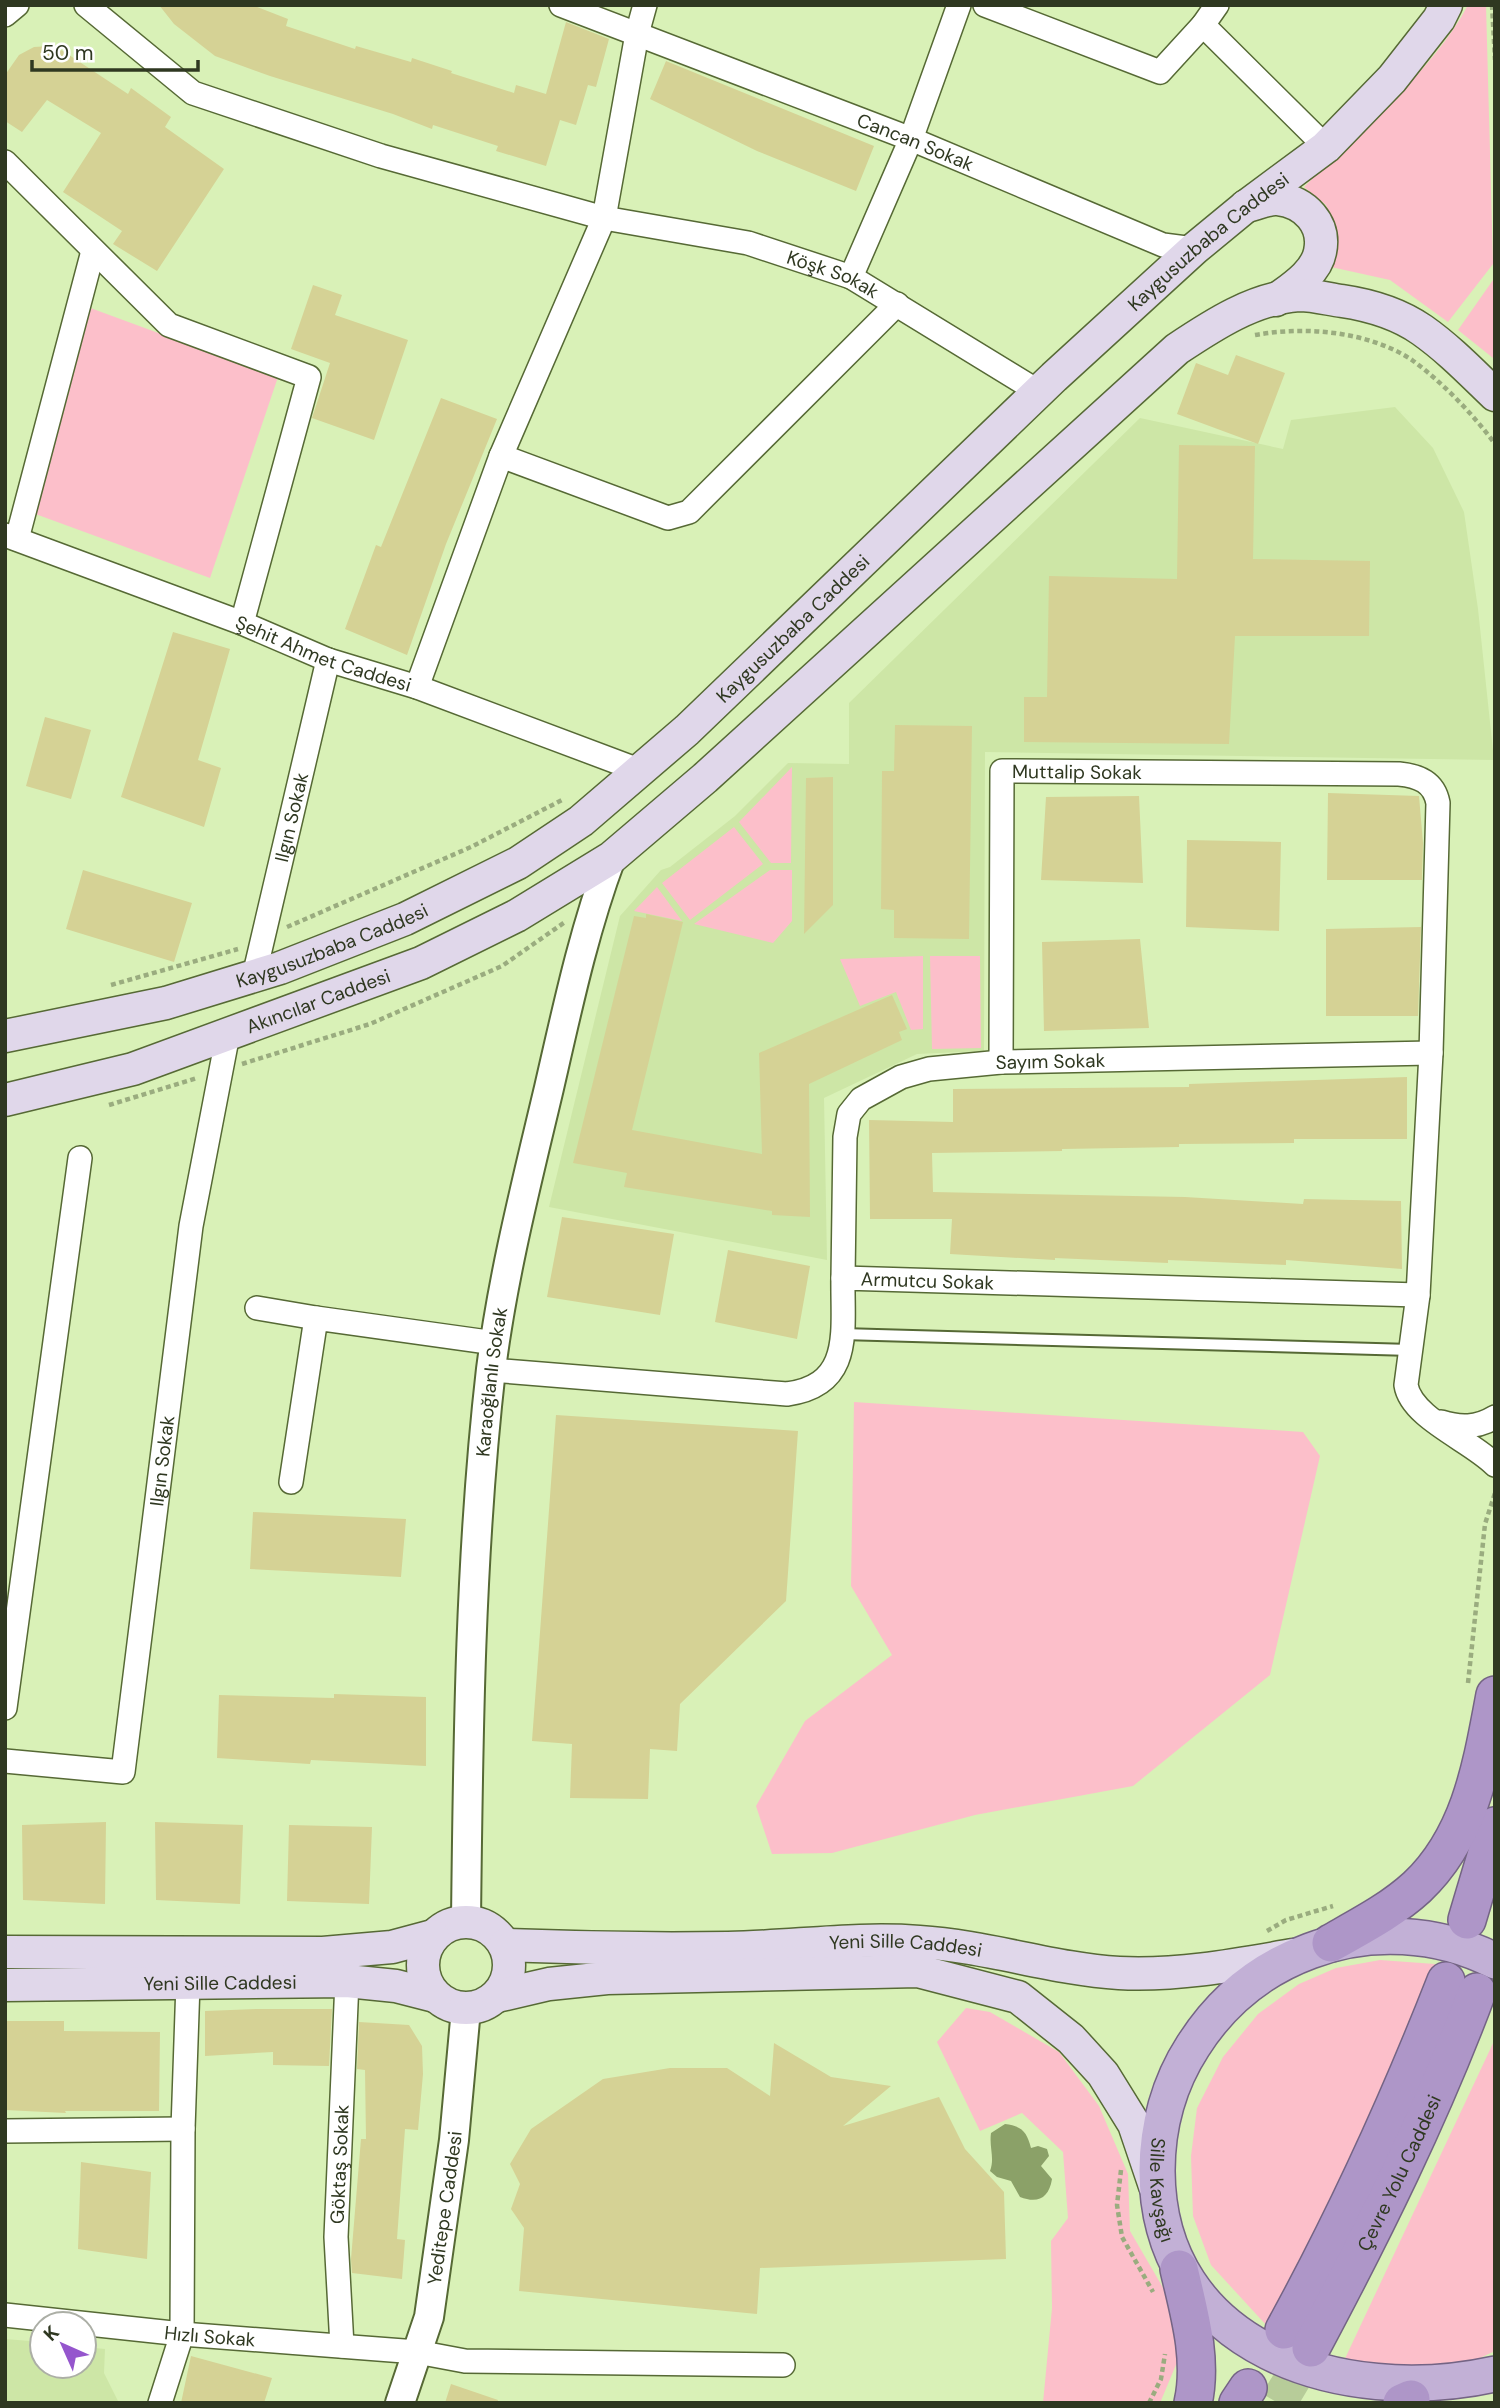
<svg xmlns="http://www.w3.org/2000/svg" width="1500" height="2408" font-family="'DM Sans',sans-serif">
  <rect width="100%" height="100%" fill="#d9f1b7"/>
  <path fill="#cde6a6" d="M1395,407L1433,448L1464,512L1478,609L1494,760L985,752L984,1051L917,1054L824,1098L827,1260L549,1207L620,916L661,870L670,867L735,816L788,763L849,764V703L1140,418L1283,449L1291,420Z
    M5,2339L42,2342V2366H84V2347L105,2349L104,2373L119,2403H5Z"/>
  <path fill="#fcbfca" d="M1468,5H1486L1493,264L1448,322L1390,280L1331,267L1335,231L1326,205L1304,187C1356,135 1434,70 1468,5Z
    M1493,280V358L1458,330Z
    M85,306L278,377L210,578L30,512Z
    M792,767L791,863H771L739,822Z
    M734,827L763,864L690,920L662,883Z
    M770,870H792V921L773,943L694,924Z
    M657,887L682,921L634,911Z
    M923,956V1029L911,1030L896,992L860,1006L840,959Z
    M930,956H980L981,1048L932,1049Z
    M854,1402L1303,1432L1320,1456L1270,1675L1133,1786L975,1815L832,1853L772,1854L756,1806L805,1721L892,1655L851,1586Z
    M1380,1960L1435,1964L1356,2163L1267,2326L1211,2265L1193,2216L1191,2156L1197,2108L1223,2057L1258,2014L1299,1984L1336,1968Z
    M966,2008L990,2012L1059,2052L1099,2106L1128,2174L1130,2231L1169,2298L1178,2360L1160,2403H1043L1052,2308L1051,2241L1068,2218L1063,2152L1022,2113L980,2131L937,2042Z
    M1495,2039V2351L1443,2375L1342,2365Z"/>
  <path fill="#8ba168" d="M1005,2124C1022,2126 1027,2132 1031,2148L1038,2146L1047,2149L1049,2156L1041,2166L1052,2179C1049,2198 1038,2204 1020,2197L1011,2181L997,2177L990,2171C995,2158 989,2148 991,2133Z"/>
  <path fill="#d5d295" d="M159,5H252L288,19L286,26L355,49L356,46L411,62L412,58L452,71L451,73L514,93L516,85L546,94L566,22L609,39L596,87L588,85L576,125L560,120L546,166L496,151L498,146L433,125L432,129L393,114L270,76L215,56L174,24Z
    M50,46L63,51L128,94L131,88L171,117L165,127L224,169L157,271L113,244L122,231L63,192L101,133L47,100L22,132L5,121V75L19,55L34,47Z
    M666,61L874,146L856,191L757,151L650,99Z
    M313,285L342,295L335,315L408,340L374,440L312,418L330,363L291,349Z
    M1236,355L1285,373L1258,444L1177,414L1196,363L1228,375Z
    M441,398L497,419L446,544L407,655L345,629L376,545L381,547Z
    M1179,445L1255,446L1253,559L1370,561L1369,636H1235L1229,744L1024,742V697H1047L1049,576L1177,579Z
    M173,632L230,649L198,760L221,768L204,827L121,797Z
    M45,717L91,730L71,799L26,786Z
    M895,725L972,726L969,939L894,938V910L881,909L882,771H894Z
    M833,777V905L804,934L806,778Z
    M1328,793L1419,796L1423,843L1422,880H1327Z
    M1139,796L1143,883L1041,880L1046,797Z
    M1187,840L1281,842L1279,931L1186,927Z
    M83,870L192,903L174,962L66,929Z
    M646,914L683,922L632,1130L762,1154L759,1053L892,995L907,1029L899,1032L902,1040L809,1084L810,1217L772,1215V1211L624,1187L627,1173L573,1163L634,916L646,918Z
    M1421,927L1418,1016H1326V929Z
    M1140,939L1149,1028L1044,1031L1042,942Z
    M1407,1077V1139H1294V1143L1179,1144V1147L1062,1149V1151L932,1153L933,1192L1185,1197L1303,1204L1304,1199L1401,1201L1402,1269L1286,1260V1265L1168,1260V1263L1055,1258V1260L950,1254L952,1219H870L869,1120L953,1122V1089L1189,1087V1084Z
    M562,1217L674,1234L660,1315L547,1297Z
    M728,1250L810,1266L797,1339L715,1322Z
    M556,1415L798,1431L786,1601L680,1704L677,1751L650,1749L648,1799L570,1798L572,1744L532,1741Z
    M253,1512L406,1519L401,1577L250,1569Z
    M334,1694L426,1697V1766L311,1760L310,1764L217,1758L219,1695L334,1698Z
    M106,1822L105,1904L23,1900L22,1825Z
    M155,1822L243,1825L240,1904L156,1900Z
    M289,1825L372,1827L369,1904L287,1901Z
    M257,2009H332L329,2066L273,2065V2052L205,2056V2011Z
    M5,2021H64V2031L160,2032L159,2111H65L66,2113L5,2110Z
    M359,2022L409,2025L422,2046L423,2074L418,2130L405,2129L397,2239L405,2240L402,2279L352,2273L351,2259L361,2139H366L365,2070L357,2069Z
    M774,2043L831,2077L891,2086L843,2126L939,2097L965,2149L1004,2192L1006,2259L760,2268L757,2314L519,2291L524,2228L511,2209L520,2184L510,2164L531,2129L603,2079L670,2068H727L770,2096Z
    M81,2162L151,2172L147,2259L78,2249Z
    M191,2356L272,2378L264,2403H181Z
    M451,2384L498,2400L497,2403H445Z"/>
  <g fill="none" stroke-linecap="round" stroke-linejoin="round">
    <path stroke="#b7cc99" stroke-width="37" stroke-dasharray="37 18" stroke-linecap="butt" d="M1278,2403L1311,2348"/>
    <g stroke="#566935" stroke-width="14">
      <path id="service" d="M842,1334L1411,1350"/>
    </g>
    <g stroke="#566935" stroke-width="26">
      <g id="minor">
        <path id="s1" d="M86,5L193,93L381,156L604,218L748,243L851,277L1039,392"/>
        <path id="s2" d="M561,5L911,139L1163,245L1194,249"/>
        <path d="M985,5L1160,72L1203,25L1217,5"/>
        <path d="M5,15L17,5"/>
        <path d="M1203,25L1326,147"/>
        <path d="M5,162L169,325L309,377L242,623"/>
        <path d="M851,277L911,139L959,5"/>
        <path d="M501,456L668,518L689,512L897,304"/>
        <path id="s3" d="M5,535L242,623L328,660L417,687L641,771"/>
        <path d="M17,539L93,251"/>
        <path d="M417,687L501,456L604,218L637,34L645,5"/>
        <path id="s4" d="M254,976L328,660"/>
        <path id="s5" d="M1001,1062L1002,771L1399,774C1419,776 1434,782 1438,803L1431,1053L1418,1295L1406,1385C1411,1418 1472,1441 1495,1465"/>
        <path id="s6" d="M843,1278L845,1137L849,1114L861,1099L901,1077L929,1069L1001,1062L1431,1053"/>
        <path d="M257,1308L316,1318"/>
        <path id="s7" d="M491,1370L787,1394C854,1385 842,1330 843,1278L1418,1295"/>
        <path d="M1441,1422C1460,1428 1477,1428 1495,1417"/>
        <path d="M291,1482L316,1318L495,1343"/>
        <path d="M5,1708L80,1158"/>
        <path id="s8" d="M5,1761L123,1772L191,1226L228,1034"/>
        <path d="M5,2131L183,2129"/>
        <path id="s9" d="M5,2315L182,2334L417,2352L465,2361L783,2365"/>
        <path id="s10" d="M342,2346L336,2237L347,1981"/>
        <path d="M160,2403L182,2334L183,2129L188,1983"/>
      </g>
    </g>
    <g stroke="#566935" stroke-width="32">
      <g id="tertiary">
        <path id="s11" d="M466,1922C468,1738 470,1552 491,1369C503,1274 527,1181 549,1088C567,1010 583,933 611,858"/>
        <path id="s12" d="M400,2403L429,2317L454,2140L466,2009"/>
      </g>
    </g>
    <g stroke="#566935" stroke-width="35">
      <g id="secondary">
        <path d="M1246,206C1256,204 1269,198 1278,199C1305,202 1326,224 1320,252C1316,273 1292,288 1276,300"/>
        <path id="s13" d="M5,1036L166,1003L280,968L405,919L518,863L581,821L687,730L1054,377L1194,249L1245,207L1326,147L1392,79L1439,19L1446,5"/>
        <path id="s14" d="M5,1100L133,1069L421,963L516,916L611,858L705,778L1177,349C1213,325 1254,298 1299,295C1313,295 1328,299 1342,301C1369,305 1399,314 1422,330C1449,349 1471,372 1495,395"/>
        <circle cx="466" cy="1965" r="43"/>
        <path id="s15" d="M505,1945C579,1948 654,1949 728,1948C792,1947 856,1937 919,1942C987,1946 1052,1969 1119,1973C1177,1976 1236,1965 1293,1955"/>
        <path d="M5,1952L323,1953L392,1947L433,1936"/>
        <path id="s16" d="M5,1985L347,1981L396,1986L435,1996"/>
        <path d="M497,1996L549,1984L607,1978L918,1971L1018,1997L1071,2039L1103,2074L1134,2124L1155,2186"/>
      </g>
    </g>
    <g stroke="#746484" stroke-width="38">
      <g id="primary">
        <path id="s17" d="M1495,1961C1438,1932 1369,1928 1310,1951C1261,1969 1221,2002 1193,2046C1169,2083 1157,2127 1157,2171C1158,2348 1340,2408 1495,2374"/>
      </g>
    </g>
    <g stroke="#746484" stroke-width="40">
      <g id="trunk">
        <path d="M1467,1920L1495,1826"/>
        <path d="M1331,1943C1361,1926 1392,1910 1417,1887C1471,1836 1482,1764 1495,1695"/>
        <path d="M1179,2269C1189,2312 1203,2359 1193,2403"/>
        <path d="M1284,2330C1346,2217 1399,2101 1446,1981"/>
        <path id="s18" d="M1311,2348C1373,2232 1431,2115 1477,1992"/>
        <path d="M1238,2403L1248,2388"/>
        <path d="M1402,2403L1411,2399"/>
      </g>
    </g>
    <path stroke="#9aac7f" stroke-width="4.5" stroke-dasharray="5 3.5" stroke-linecap="butt" d="M1492,5L1495,60
      M1255,335C1305,326 1368,331 1412,360C1441,381 1474,415 1495,444
      M287,927L471,847L562,800
      M111,985L238,949
      M242,1064L370,1024L502,966L565,922
      M109,1105L197,1078
      M1468,1683L1485,1524L1495,1493
      M1267,1931L1286,1920L1333,1906
      M1121,2170L1117,2205L1122,2237L1153,2292
      M1149,2403L1161,2379L1165,2354"/>
    <use href="#service" stroke="#fff" stroke-width="10"/>
    <use href="#minor" stroke="#fff" stroke-width="23"/>
    <use href="#tertiary" stroke="#fff" stroke-width="28"/>
    <use href="#secondary" stroke="#e0d7ea" stroke-width="32"/>
    <use href="#primary" stroke="#c2b0d6" stroke-width="35"/>
    <use href="#trunk" stroke="#ae96c8" stroke-width="37"/>
  </g>
  <g text-anchor="middle" dominant-baseline="central" stroke-width="5" stroke-linejoin="round" paint-order="stroke">
    <g font-size="19" fill="#2f3821" stroke="#fff">
      <text stroke="none"><textPath href="#s2" startOffset="380">Cancan Sokak</textPath></text>
      <text stroke="none"><textPath href="#s13" startOffset="1474">Kaygusuzbaba Caddesi</textPath></text>
      <text stroke="none"><textPath href="#s1" startOffset="805">Köşk Sokak</textPath></text>
      <text stroke="none"><textPath href="#s13" startOffset="906">Kaygusuzbaba Caddesi</textPath></text>
      <text stroke="none"><textPath href="#s3" startOffset="340">Şehit Ahmet Caddesi</textPath></text>
      <text stroke="none"><textPath href="#s5" startOffset="366">Muttalip Sokak</textPath></text>
      <text stroke="none"><textPath href="#s4" startOffset="163">Ilgın Sokak</textPath></text>
      <text stroke="none"><textPath href="#s13" startOffset="340">Kaygusuzbaba Caddesi</textPath></text>
      <text stroke="none"><textPath href="#s14" startOffset="329">Akıncılar Caddesi</textPath></text>
      <text stroke="none"><textPath href="#s6" startOffset="380">Sayım Sokak</textPath></text>
      <text stroke="none"><textPath href="#s7" startOffset="528">Armutcu Sokak</textPath></text>
      <text stroke="none"><textPath href="#s11" startOffset="541">Karaoğlanlı Sokak</textPath></text>
      <text stroke="none"><textPath href="#s8" startOffset="432">Ilgın Sokak</textPath></text>
      <text stroke="none"><textPath href="#s15" startOffset="401">Yeni Sille Caddesi</textPath></text>
      <text stroke="none"><textPath href="#s16" startOffset="215">Yeni Sille Caddesi</textPath></text>
      <text stroke="none"><textPath href="#s10" startOffset="182">Göktaş Sokak</textPath></text>
      <text stroke="none"><textPath href="#s18" startOffset="196">Çevre Yolu Caddesi</textPath></text>
      <text stroke="none"><textPath href="#s17" startOffset="495">Sille Kavşağı</textPath></text>
      <text stroke="none"><textPath href="#s12" startOffset="201">Yeditepe Caddesi</textPath></text>
      <text stroke="none"><textPath href="#s9" startOffset="206">Hızlı Sokak</textPath></text>
    </g>
  </g>
  <rect width="1500" height="2408" fill="none" stroke="#2f3821" stroke-width="14"/>
  <g transform="translate(63 2345) rotate(315)"><circle r="33" fill="#ffffff" stroke="#acafa6" stroke-width="2"/>
  <path d="M0-5L12 26L0 18L-12 26Z" fill="#9556cd"/>
  <text y="-10" font-size="19" font-weight="bold" text-anchor="middle" fill="#2f3821">K</text>
  </g>
  <path d="M32 60v10h166v-10" fill="none" stroke="#2f3821" stroke-width="3.5"/>
  <text x="42" y="60" font-size="21" fill="#2f3821" stroke="#ffffff" stroke-width="5" paint-order="stroke">50 m</text>
</svg>
